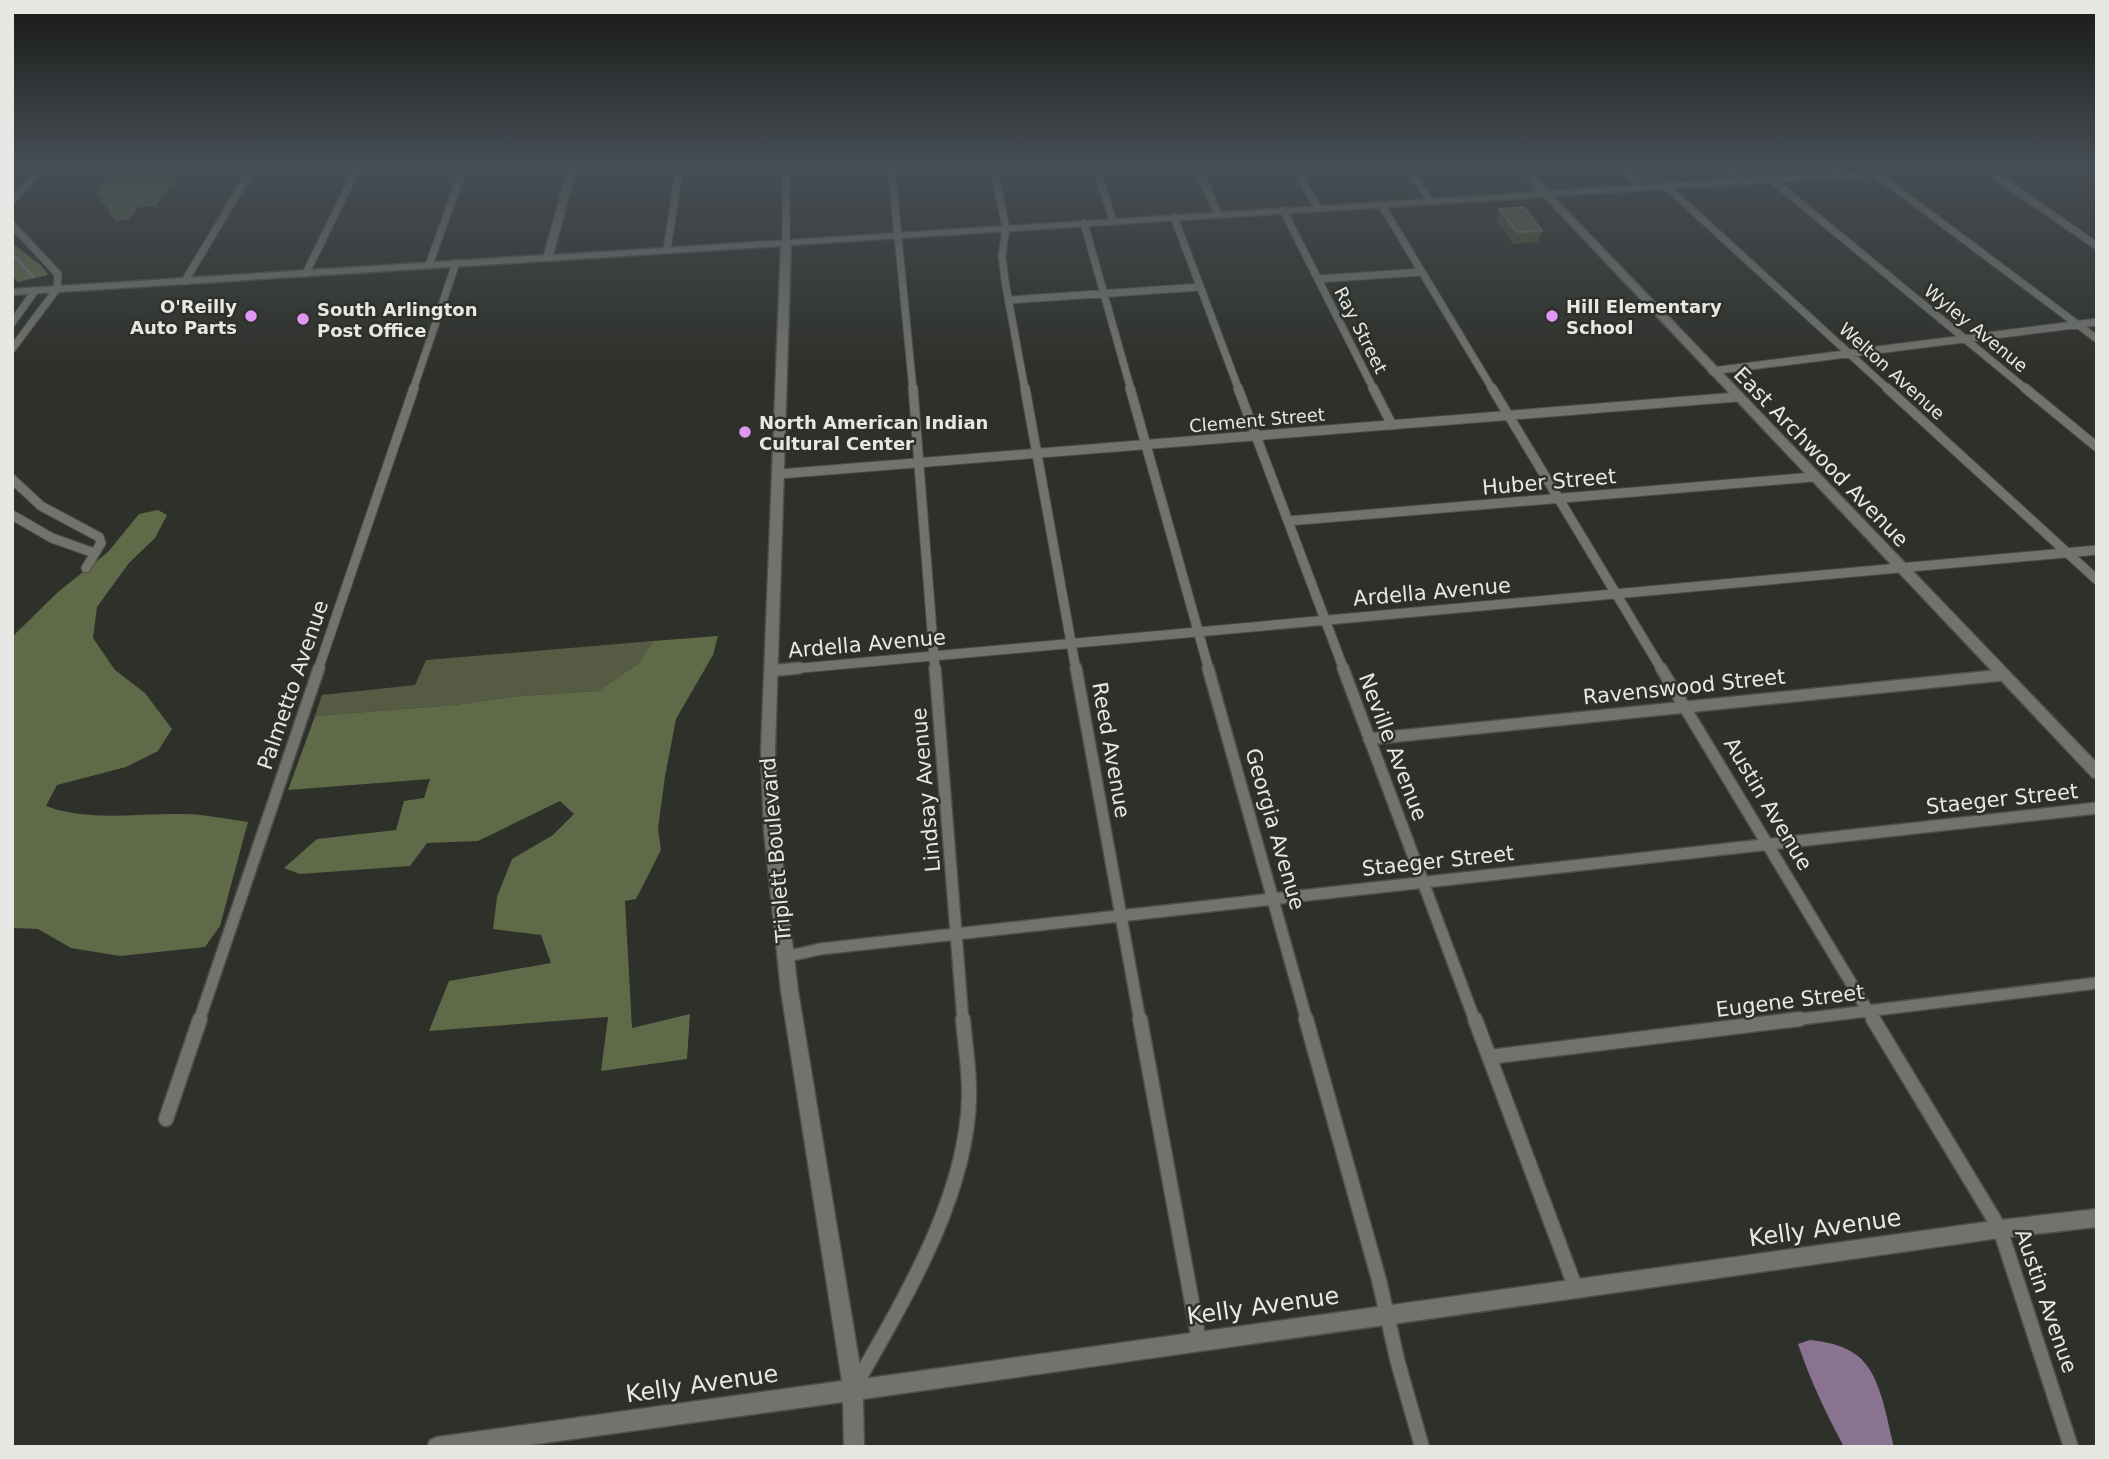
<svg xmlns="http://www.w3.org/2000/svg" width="2109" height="1459" font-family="'DejaVu Sans',sans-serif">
  <rect width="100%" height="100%" fill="#2e302a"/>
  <path fill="#565c44" d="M167,165L161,174L180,173L156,206L139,207L128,220L115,221L96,192L115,167Z
    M653,641L639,663L598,691L520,696L454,705L315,716L322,695L415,685L426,660Z"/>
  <path fill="#606948" d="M12,243L42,266L48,275L18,282L12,276Z
    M158,510L167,515L155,538L129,563L97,607L93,638L115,670L145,693L172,729L158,751L126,767L57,785L46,806C89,822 137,813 182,814C204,814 226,819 248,822L220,926L205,947L120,956L71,948L38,929L12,928V637L58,592L108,552L139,514Z
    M718,636L713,655L676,719L665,776L658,829L661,850L636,899L625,901L632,1028L690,1014L687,1059L601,1071L608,1017L429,1031L449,981L551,963L541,935L493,929L497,897L512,859L553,835L574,814L560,801L478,841L427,843L410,866L300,874L284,868L317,839L396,830L404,801L424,798L430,779L288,790L315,716L454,705L520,696L598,691L639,663L653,641Z"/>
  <path fill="#8a7390" d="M1810,1340C1825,1342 1839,1344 1852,1352C1881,1368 1886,1418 1894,1447H1844C1826,1413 1810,1380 1798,1344Z"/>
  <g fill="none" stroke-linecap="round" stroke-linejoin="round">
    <path stroke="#8a7390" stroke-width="2.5" d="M12,254L33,276"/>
    <g stroke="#4d4e49" stroke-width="9">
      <path id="minor-far3" d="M786,165V243
        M891,165L913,390
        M993,165L1006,228L1002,255L1005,281L1025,390
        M1095,165L1113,221
        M1293,165L1318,208
        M1405,165L1430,200
        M1621,165L1641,187
        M1723,165L1740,181
        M1829,165L1840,175
        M2093,165L2097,168
        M1981,166L2097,246
        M1875,173L2097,339
        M1771,179L2027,390
        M1666,186L1889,390
        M12,201L44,165
        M1381,204L1493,390
        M1283,210L1374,390
        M1174,217L1239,390
        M1084,223L1131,390
        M12,225L58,274L57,289L12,349
        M667,249L680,165
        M429,265L465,165
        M306,273L359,165
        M1318,279L1422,272
        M185,281L254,165
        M1010,300L1200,287
        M12,323L35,291
        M1712,371L2097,322
        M413,390L456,263"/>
    </g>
    <g stroke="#4d4e49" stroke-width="11">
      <path id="minor-far2" d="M913,388L935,670
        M1025,388L1076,670
        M1130,388L1209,670
        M1238,388L1344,670
        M1373,388L1392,425
        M1492,388L1662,670
        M1887,388L2097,580
        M2025,388L2097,447
        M779,474L1737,397
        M12,479L41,506L99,537L101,543L86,568
        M12,515L52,538L94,553
        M1288,521L1813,477
        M318,670L414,388
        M780,670L2097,550"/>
    </g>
    <g stroke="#4d4e49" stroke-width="14">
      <path id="minor-far1" d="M935,668L963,1021
        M1076,668L1140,1021
        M1208,668L1307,1021
        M1343,668L1475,1021
        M1661,668L1874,1021
        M770,671L799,668
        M1369,739L2003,675
        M785,957L820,949L2097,808
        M199,1021L319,668
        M1785,1021L2097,983"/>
    </g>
    <g stroke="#4d4e49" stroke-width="17">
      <path id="minor" d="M1140,1019L1199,1341
        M1306,1019L1379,1280L1398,1363L1422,1447
        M1475,1019L1576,1289
        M1873,1019L2000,1229L2071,1447
        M1489,1057L1800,1019
        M166,1119L200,1019
        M855,1386C903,1301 966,1199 969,1099C970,1073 965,1045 963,1019"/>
    </g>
    <g stroke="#4d4e49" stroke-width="3">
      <path id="tertiary" d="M1192,165H1200L1222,214L1221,216L1214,214Z"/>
    </g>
    <g stroke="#4d4e49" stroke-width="3">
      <path id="secondary" d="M569,165H577L553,255L1540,192L1516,165H1525L1549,191L1963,165H2005L2001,168L1553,196L2097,763V779L2092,777L1544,197L791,245L775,751L779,831L798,991L862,1379L2000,1220L2097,1209V1227L2000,1238L863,1399L864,1447H844L843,1402L515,1447H427L430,1440L437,1437L842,1381L781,991L764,831L761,751L781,246L12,295V289L544,255Z"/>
    </g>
    <use href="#minor-far3" stroke="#71736c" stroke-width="7"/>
    <use href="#minor-far2" stroke="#71736c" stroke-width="9"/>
    <use href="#minor-far1" stroke="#71736c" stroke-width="11"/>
    <use href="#minor" stroke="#71736c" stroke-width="14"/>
    <use href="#tertiary" fill="#71736c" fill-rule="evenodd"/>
    <use href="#secondary" fill="#71736c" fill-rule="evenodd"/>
  </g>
  <path fill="#4a5133" d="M1499,209L1542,231L1538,242L1513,244L1496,220Z"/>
  <path fill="#5b6246" stroke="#71775f" stroke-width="2" d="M1524,207L1542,231L1517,232L1499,209Z"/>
  <linearGradient id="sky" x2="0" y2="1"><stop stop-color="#191a17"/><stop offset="0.45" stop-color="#464e55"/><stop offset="1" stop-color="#464e55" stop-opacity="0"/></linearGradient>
  <rect width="2109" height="369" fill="url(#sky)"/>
  <g fill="#df98f2" stroke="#2e302a" stroke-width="2.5">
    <circle cx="251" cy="316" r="7"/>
    <circle cx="1552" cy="316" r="7"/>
    <circle cx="303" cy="319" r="7"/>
    <circle cx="745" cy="432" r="7"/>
  </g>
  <g text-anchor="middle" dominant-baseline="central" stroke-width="5" stroke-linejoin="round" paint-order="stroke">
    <g font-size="18" font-weight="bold" fill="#e7e8e4" stroke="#2e302a" text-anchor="start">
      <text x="237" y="306" text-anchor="end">O'Reilly<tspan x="237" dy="21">Auto Parts</tspan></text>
      <text x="1566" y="306">Hill Elementary<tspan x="1566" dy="21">School</tspan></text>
      <text x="317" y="309">South Arlington<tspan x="317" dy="21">Post Office</tspan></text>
      <text x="759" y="422">North American Indian<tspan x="759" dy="21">Cultural Center</tspan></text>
    </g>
    <g font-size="18" fill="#e7e8e4" stroke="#2e302a">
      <text transform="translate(1976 328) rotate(39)">Wyley Avenue</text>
      <text transform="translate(1361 330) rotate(63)">Ray Street</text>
      <text transform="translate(1892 371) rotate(42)">Welton Avenue</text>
      <text transform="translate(1257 420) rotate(-5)">Clement Street</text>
    </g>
    <g font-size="21" fill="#e7e8e4" stroke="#2e302a">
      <text transform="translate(1821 457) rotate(46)">East Archwood Avenue</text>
      <text transform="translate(1549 482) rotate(-5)">Huber Street</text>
      <text transform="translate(1432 592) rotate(-5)">Ardella Avenue</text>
      <text transform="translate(867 644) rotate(-5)">Ardella Avenue</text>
      <text transform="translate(293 685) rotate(-71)">Palmetto Avenue</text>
      <text transform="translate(1684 687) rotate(-6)">Ravenswood Street</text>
      <text transform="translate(1393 747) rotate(69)">Neville Avenue</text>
      <text transform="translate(1111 750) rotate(80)">Reed Avenue</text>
      <text transform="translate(926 790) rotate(-95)">Lindsay Avenue</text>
      <text transform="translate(2002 799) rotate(-6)">Staeger Street</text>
      <text transform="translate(1768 804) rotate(59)">Austin Avenue</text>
      <text transform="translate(1275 829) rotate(74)">Georgia Avenue</text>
      <text transform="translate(776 850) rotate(-95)">Triplett Boulevard</text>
      <text transform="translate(1438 861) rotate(-6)">Staeger Street</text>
      <text transform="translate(1790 1001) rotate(-7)">Eugene Street</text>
      <text transform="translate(2046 1301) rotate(71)">Austin Avenue</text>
    </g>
    <g font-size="24" fill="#e7e8e4" stroke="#2e302a">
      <text transform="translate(1825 1228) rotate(-8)">Kelly Avenue</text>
      <text transform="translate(1263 1306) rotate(-8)">Kelly Avenue</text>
      <text transform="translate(702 1384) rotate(-8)">Kelly Avenue</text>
    </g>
  </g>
  <rect width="2109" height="1459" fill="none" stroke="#e7e8e4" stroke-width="28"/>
</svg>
